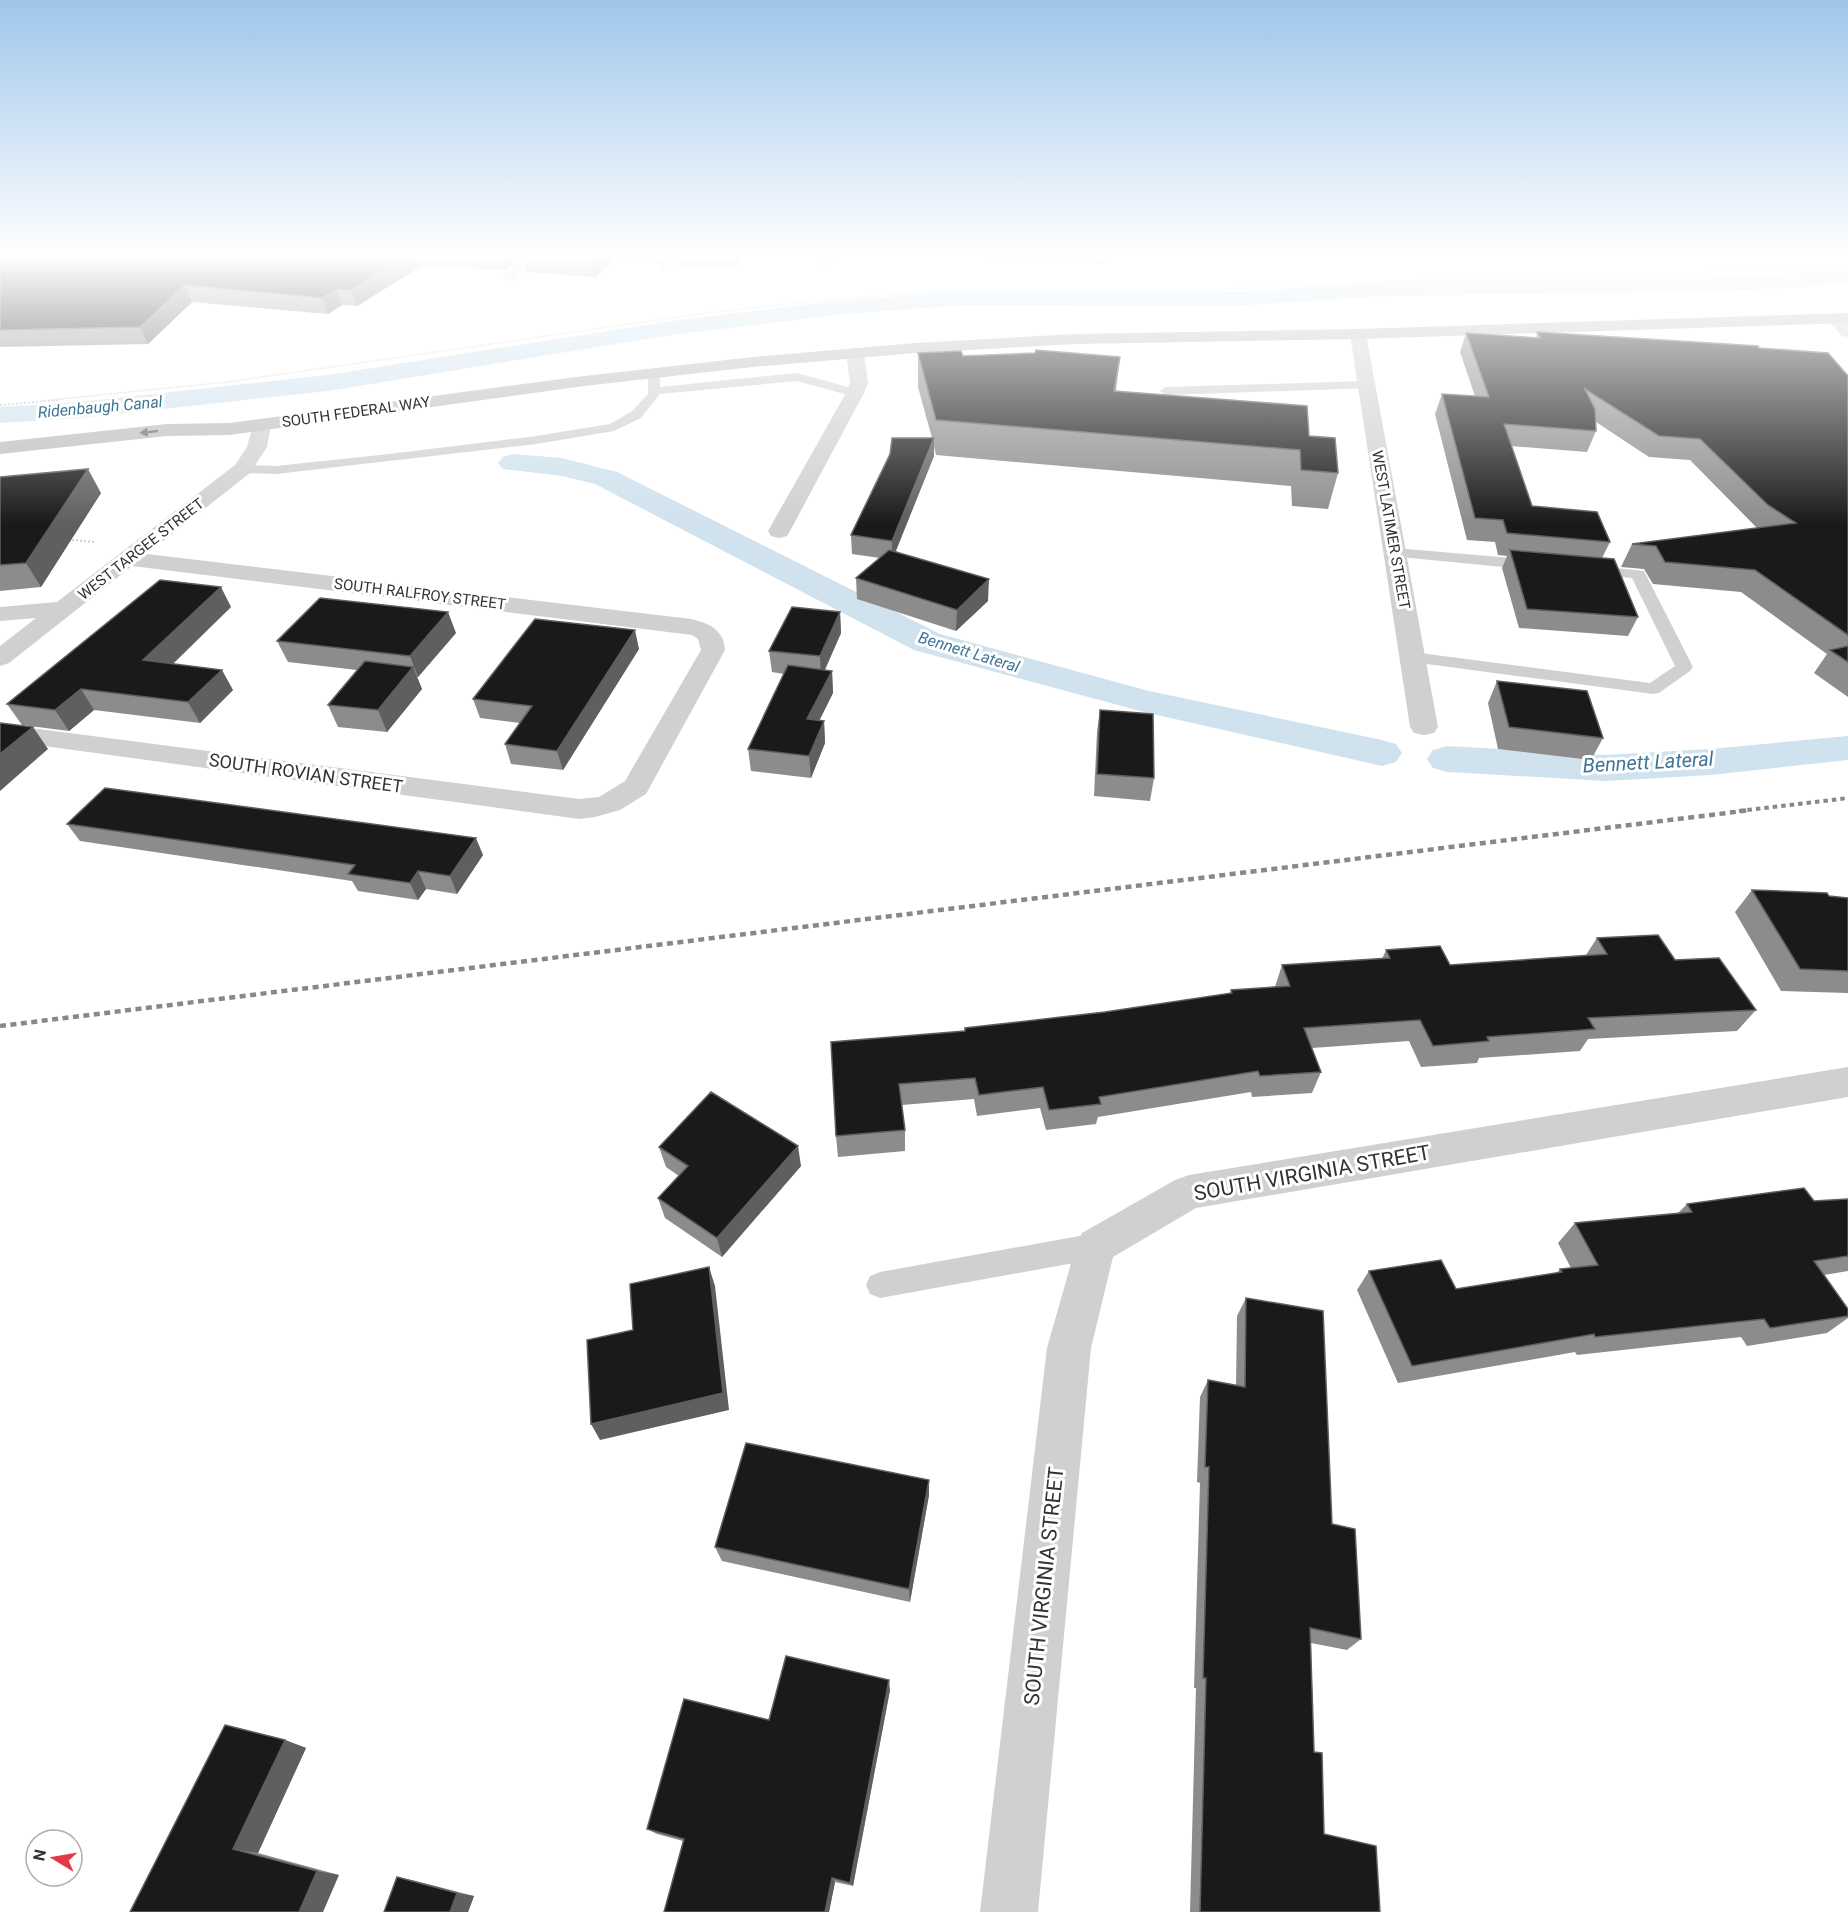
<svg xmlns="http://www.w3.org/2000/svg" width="1848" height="1912" font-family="Roboto,sans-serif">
  <rect width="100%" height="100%" fill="#fff"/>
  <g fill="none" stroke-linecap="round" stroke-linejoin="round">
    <path fill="#cfe2ee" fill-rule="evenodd" d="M1848,270V284L1749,290L1385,296L1232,306L963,305L835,315L671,335L328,391L80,418L0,423V407L80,402L328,375L671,321L835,301L963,291L1232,292L1385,282L1749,276Z
      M513,454L562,458L617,472L940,634L1149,691L1382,740L1396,744L1402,753L1396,762L1382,766L1144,712L914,650L595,484L562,476L503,469L498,463L503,457Z
      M1848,736V760L1710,775L1606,781L1447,772L1433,768L1427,759L1433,750L1447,746L1606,755L1710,749Z"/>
    <path stroke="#cdcdcd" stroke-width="1.5" stroke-dasharray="1.5 1.5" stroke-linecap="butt" d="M42,401L227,382L714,312L825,300L960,290H1207L1403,281L1797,270L1848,266"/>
    <path stroke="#cdcdcd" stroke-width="2" stroke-dasharray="2 2" stroke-linecap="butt" d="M0,405L60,400
      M72,540L95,542"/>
    <path fill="#d0d0d0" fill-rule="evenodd" d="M672,256H683L668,272H660V268Z
      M654,369L660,373V387L797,373L859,390L861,393L855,397L797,381L660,394L641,418L614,431L536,444L276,474L243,473L236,469L243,465L276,466L389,454L536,436L610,424L631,412L648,394V373Z
      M1366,381L1372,385L1370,388L1166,395L1160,391L1166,387Z
      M1395,548L1535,560L1543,565L1535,570L1390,556L1387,553Z
      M1589,565L1644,571L1693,667L1690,671L1659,693L1653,694L1412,662L1406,661L1403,657L1406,653L1412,652L1650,683L1675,666L1632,578L1583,573L1581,570Z
      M1096,1233L1106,1237L1110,1246L1106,1255L1096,1259L880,1298L870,1294L866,1285L870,1276L880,1272Z"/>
    <path fill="#d0d0d0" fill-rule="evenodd" d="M525,256H542L520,274L516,281H506L503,278L508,269Z
      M820,256H835L829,264L824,265L817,261Z
      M1358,329L1366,334L1438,727L1434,733L1424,735L1414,733L1410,727L1350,334Z
      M855,348L861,349L864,353L868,383L864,393L790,531L787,536L779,538L771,536L768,531L846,393L850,383L846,353L849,349Z
      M261,419L268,421L271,425L267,447L250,473L147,554L691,619C709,623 724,630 725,650L646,794L620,810L595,817L579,819L0,740V724L579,799L599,797L625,781L701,650L698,639L692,635L132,566L9,663L0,666V646L36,618L0,621V607L57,602L235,465L247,447L254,421Z
      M1848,1067V1097L1196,1208L1113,1257L1091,1348L1038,1912H980L1047,1348L1076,1246L1082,1233L1175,1180L1189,1175Z"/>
    <path fill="#d0d0d0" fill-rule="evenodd" d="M1834,314L1840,316L1848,323V337L1842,336L1826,319Z"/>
    <path fill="#bdbdbd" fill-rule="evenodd" d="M1848,313V323L1358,339L1075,344L915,353L753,367L584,386L229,435L167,436L0,454V442L167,424L229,423L584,376L753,357L915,343L1075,334L1358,329Z"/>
    <path stroke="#888" stroke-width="4" stroke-dasharray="4.5 4" stroke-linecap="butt" d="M1739,811L1848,798"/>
    <path stroke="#888" stroke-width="4.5" stroke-dasharray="6 4.5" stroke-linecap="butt" d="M0,1026L1751,810"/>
  </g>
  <path fill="#8c8c8c" d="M0,256H522L505,270L423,265L357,306L342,305L328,314L192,302L148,344L0,347Z
    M523,256H669L661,264L614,260L595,277L526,272Z
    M677,256H744L733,268L678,265Z
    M947,256H1105L1104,264Z
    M1537,332L1759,348L1848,376V697L1814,673L1827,654L1741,592L1653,584L1644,569L1621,567L1632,544L1757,528L1690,460L1649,457L1596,422V431L1587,452L1511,446L1532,506L1610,542L1602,558L1638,617L1628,636L1519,628L1502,568L1507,556L1498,555L1495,542L1467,540L1435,414L1442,394L1475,396L1460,352L1466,333L1536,338Z
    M918,353L963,356L1309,436L1338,473L1328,509L1292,506L1291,486L936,455L934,446V456L896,551L988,601L956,631L857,599L856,578L880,558L852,554L851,535L932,438L918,387Z
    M0,477L101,493L41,587L0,591Z
    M231,607L173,664L233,690L200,723L94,710L69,731L22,725L7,704Z
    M840,612L841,633L825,670L832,671L833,693L819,721H824L825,743L811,778L751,771L748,749L784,674L772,672L769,651Z
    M456,633L418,677H417L422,689L387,732L338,727L328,705L357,670L288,662L277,641Z
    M639,649L563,770L511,764L505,744L520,723L480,718L473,699Z
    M1497,681L1603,738L1591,760L1498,749L1488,703Z
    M1100,710L1154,778L1150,801L1094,796L1097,732Z
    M67,824L483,855L457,894L426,889L418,900L358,891L352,881L80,841Z
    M1752,890L1848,898V993L1781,991L1735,912Z
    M1597,938L1675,960L1756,1010L1737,1031L1588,1039L1580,1051L1479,1058L1477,1063L1421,1067L1409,1041L1312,1048L1321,1072L1312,1093L1252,1097L1251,1092L1098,1117L1096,1124L1046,1130L1040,1108L977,1116L974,1099L902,1105L905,1130V1151L838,1157L836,1136L964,1031L965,1028L1105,1012L1230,994L1231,990L1275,987L1282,965L1382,959L1386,950L1450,965L1586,955Z
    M659,1147L801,1166L722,1257L665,1218L658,1198L679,1176L666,1167Z
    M1848,1199V1271L1824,1275L1848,1309V1318L1827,1333L1747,1346L1741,1337L1577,1355L1575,1352L1398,1383L1357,1290L1369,1271L1456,1289L1557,1273L1560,1269L1571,1268L1558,1243L1575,1223L1678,1213L1687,1204L1814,1201Z
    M1246,1298L1332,1524L1361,1639L1347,1650L1311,1643L1314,1752L1324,1834L1380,1912H1190L1196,1688H1194L1200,1483L1197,1482L1200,1397L1208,1380L1236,1386L1237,1316Z
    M929,1495L910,1602L722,1561L715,1547Z
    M890,1690L853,1886L835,1882L829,1912H664L683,1841L657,1834L647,1829L769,1720Z
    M285,1740L306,1748L258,1853L339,1875L130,1912Z
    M397,1877L416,1881L474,1896L468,1912H384Z"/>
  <path fill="#5f5f5f" d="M406,256H420L423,265L357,306L351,290Z
    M501,256H522L505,270Z
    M598,256H613L614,260L595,277L592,261Z
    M660,256H669L661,264Z
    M731,256H744L733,268Z
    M185,285L192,302L148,344L140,327Z
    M337,289L342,305L328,314L322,298Z
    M1120,357L1116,390L1109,426L1114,391Z
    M934,438V456L892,560V541Z
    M88,469L101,493L41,587L26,563Z
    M989,579L988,601L956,631L957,610Z
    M221,587L231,607L155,681L143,660Z
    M448,612L456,633L418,677L410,656Z
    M840,612L841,633L821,678L820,656Z
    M635,630L639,649L563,770L557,751Z
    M413,667L422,689L387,732L378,710Z
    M222,670L233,690L200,723L188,702Z
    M832,671L833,693L809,741L807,719Z
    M81,689L94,710L69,731L55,710Z
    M824,721L825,743L811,778L809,756Z
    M33,727L48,749L0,791V754Z
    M476,838L483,855L457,894L450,876Z
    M418,871L426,889L418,900L410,883Z
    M798,1146L801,1166L722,1257L717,1238Z
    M709,1267L715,1286L729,1410L600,1440L591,1424Z
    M929,1480V1495L910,1602L909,1589Z
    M889,1680L890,1690L853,1886L850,1883Z
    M285,1740L306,1748L258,1853L233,1849Z
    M317,1871L339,1875L323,1912H299Z
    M832,1878L835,1882L829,1912H825Z
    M457,1893L474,1896L468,1912H450Z"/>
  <path fill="#1a1a1a" stroke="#5f5f5f" stroke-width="1.5" d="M0,256H406L351,290L337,289L322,298L185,285L140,327L0,330Z
    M524,256H598L592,261Z
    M1537,332L1758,346L1759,348L1828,353L1848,376V635L1755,570L1665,562L1656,546L1632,544L1796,523L1768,505L1700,439L1659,436L1585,389L1595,409L1596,431L1504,424L1532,506L1597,512L1610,542L1507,533L1503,520L1475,518L1442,394L1489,397L1466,333L1540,338Z
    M1036,350L1120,357L1114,391L1307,406L1309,436L1335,438L1338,473L1301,470L1300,450L936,420L918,353L961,351L963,356L1035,353Z
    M892,438H934L892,541L851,535L890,454Z
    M88,469L26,563L0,565V477Z
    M889,550L989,579L957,610L856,578Z
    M1510,550L1614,559L1638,617L1527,609Z
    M160,580L221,587L143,660L222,670L188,702L81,689L55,710L7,704Z
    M320,598L448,612L410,656L277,641Z
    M792,607L840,612L820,656L769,651Z
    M535,619L635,630L557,751L505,744L532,706L473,699Z
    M1848,646V662L1830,650Z
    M365,661L413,667L378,710L328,705Z
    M788,665L832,671L807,719L824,721L809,756L748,749Z
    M1497,681L1587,691L1603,738L1509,727Z
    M1100,710L1153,714L1154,778L1097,774Z
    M0,723L33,727L0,754Z
    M105,788L476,838L450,876L418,871L410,883L348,874L355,865L67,824Z
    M1752,890L1827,893L1829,896L1848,898V971L1800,969Z
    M1658,935L1675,960L1719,958L1756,1010L1588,1018L1595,1029L1487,1037L1489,1041L1433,1046L1420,1020L1304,1028L1321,1072L1260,1076L1258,1071L1099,1097L1101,1104L1049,1110L1043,1087L979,1095L975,1078L899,1084L905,1130L836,1136L831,1042L965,1031V1028L1105,1012L1232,993L1231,990L1290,986L1282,965L1390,958L1386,950L1440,946L1450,965L1607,954L1597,938Z
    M711,1092L798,1146L717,1238L658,1198L688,1166L659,1147Z
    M1804,1188L1814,1201L1848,1199V1256L1814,1261L1848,1309V1316L1770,1328L1764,1319L1595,1337L1594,1334L1412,1366L1369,1271L1441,1260L1456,1289L1562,1272L1560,1269L1598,1265L1575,1223L1692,1212L1687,1204Z
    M709,1267L723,1393L591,1424L587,1340L633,1330L630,1284Z
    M1246,1298L1323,1311L1332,1524L1355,1529L1361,1639L1310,1628L1314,1752L1322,1753L1324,1834L1376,1846L1380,1912H1200L1206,1678H1203L1209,1467H1205L1208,1380L1245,1387Z
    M746,1443L929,1480L909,1589L715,1547Z
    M786,1656L889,1680L850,1883L832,1878L825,1912H664L684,1839L647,1829L684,1699L769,1720Z
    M225,1725L285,1740L233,1849L317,1871L299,1912H130Z
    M397,1877L457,1893L450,1912H384Z"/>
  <defs><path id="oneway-solid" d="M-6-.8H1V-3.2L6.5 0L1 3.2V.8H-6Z" transform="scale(1.5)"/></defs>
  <use fill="#6a6a6a" href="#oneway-solid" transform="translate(149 432) rotate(174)"/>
  <linearGradient id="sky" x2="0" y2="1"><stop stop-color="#9ec6ea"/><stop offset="0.49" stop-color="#fff"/><stop offset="1" stop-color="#fff" stop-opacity="0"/></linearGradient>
  <rect width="1848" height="524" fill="url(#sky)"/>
  <g text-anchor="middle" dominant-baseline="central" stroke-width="6" stroke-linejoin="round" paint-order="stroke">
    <g font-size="15" fill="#333" stroke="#fff">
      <text transform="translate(356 412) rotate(-8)">SOUTH FEDERAL WAY</text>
      <text transform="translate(1391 530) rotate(80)">WEST LATIMER STREET</text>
      <text transform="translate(141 549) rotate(-38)">WEST TARGEE STREET</text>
      <text transform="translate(420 594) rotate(7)">SOUTH RALFROY STREET</text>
    </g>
    <g font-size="16" font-style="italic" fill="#3f7597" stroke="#fff">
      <text transform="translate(100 407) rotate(-5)">Ridenbaugh Canal</text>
      <text transform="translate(969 652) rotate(17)">Bennett Lateral</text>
    </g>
    <g font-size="18" fill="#333" stroke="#fff">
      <text transform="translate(306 773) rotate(8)">SOUTH ROVIAN STREET</text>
    </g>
    <g font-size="20" font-style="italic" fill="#3f7597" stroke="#fff">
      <text transform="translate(1648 762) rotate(-3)">Bennett Lateral</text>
    </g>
    <g font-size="21" fill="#333" stroke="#fff">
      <text transform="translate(1312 1173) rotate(-10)">SOUTH VIRGINIA STREET</text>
      <text transform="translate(1044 1586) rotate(-84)">SOUTH VIRGINIA STREET</text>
    </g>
  </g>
  <g transform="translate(54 1858) rotate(281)"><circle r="28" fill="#ffffff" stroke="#adadad" stroke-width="1.5"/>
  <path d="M0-4.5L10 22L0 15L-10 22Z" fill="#e63946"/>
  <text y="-9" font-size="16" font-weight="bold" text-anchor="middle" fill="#333333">N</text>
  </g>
</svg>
